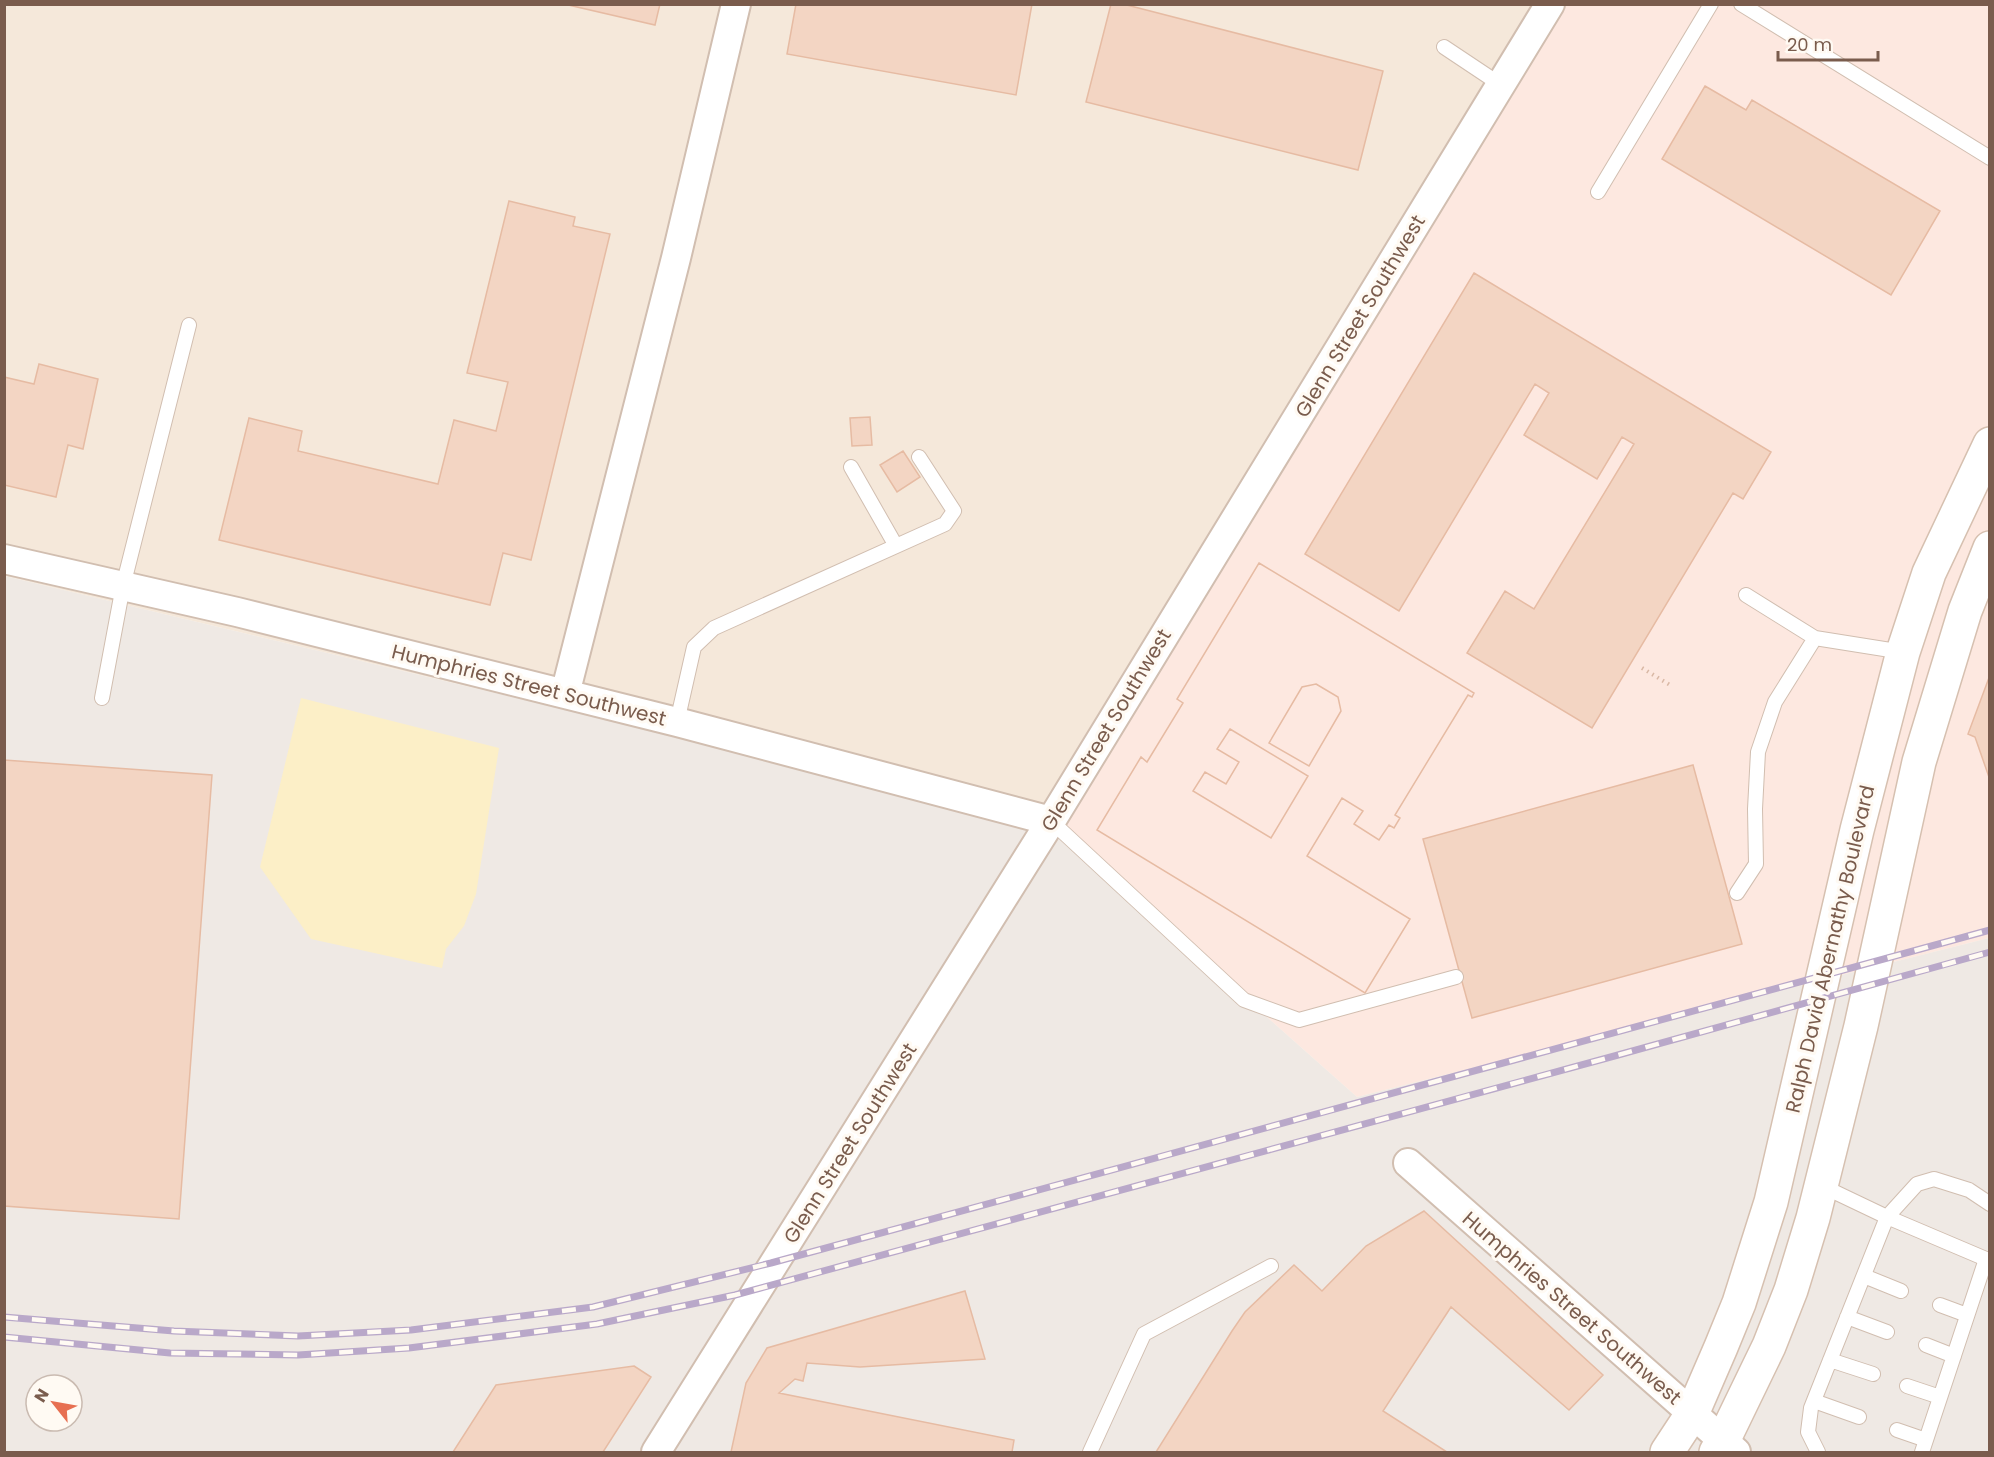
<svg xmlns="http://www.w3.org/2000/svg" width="1994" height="1457" font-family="Poppins,sans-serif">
  <rect width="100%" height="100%" fill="#fdf6ec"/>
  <path fill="#f5e8da" d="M5,5H1554L1052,826L5,576Z"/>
  <path fill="#fde8e0" d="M1554,5H1989V938L1357,1097L1052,826Z"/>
  <path fill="#efe9e4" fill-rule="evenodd" d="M5,576L1052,826L1357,1097L1989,938V1452H5ZM36,1385H72V1421H36Z"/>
  <path fill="#fcefc7" d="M301,698L499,748L476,894L464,926L446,949L442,968L311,939L260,867Z"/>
  <path fill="#f3d5c3" stroke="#e6bba3" stroke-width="1.5" fill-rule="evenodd" d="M564,4H660L655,25Z
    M796,4H1032L1016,95L787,54Z
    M1111,4H1123L1383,71L1358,170L1086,102Z
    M1705,86L1746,110L1752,100L1940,211L1891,295L1662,159Z
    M509,201L575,217L573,226L610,234L531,560L503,553L490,605L219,540L249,418L302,431L298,451L438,484L454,420L496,431L508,382L467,373Z
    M1474,273L1771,452L1743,499L1733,493L1592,728L1467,653L1505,591L1534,609L1634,444L1622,437L1597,479L1524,435L1549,393L1535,384L1399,611L1305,554Z
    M39,364L98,379L83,449L68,445L56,497L4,485V377L34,384Z
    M870,417L872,445L852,446L850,418Z
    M903,451L920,477L897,492L880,465Z
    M1259,563L1474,693L1472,697L1468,695L1395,815L1400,818L1394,828L1389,825L1379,840L1354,824L1363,811L1342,798L1307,856L1410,919L1365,993L1097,830L1141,757L1147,762L1183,703L1177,699ZM1316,684L1338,697L1341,711L1309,766L1269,743L1302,687ZM1230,729L1308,776L1271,838L1193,791L1205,772L1226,784L1239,762L1217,749Z
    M1259,563L1474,693L1472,697L1468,695L1395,815L1400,818L1394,828L1389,825L1379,840L1354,824L1363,811L1342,798L1307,856L1410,919L1365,993L1097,830L1141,757L1147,762L1183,703L1177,699ZM1316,684L1338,697L1341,711L1309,766L1269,743L1302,687ZM1230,729L1308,776L1271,838L1193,791L1205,772L1226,784L1239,762L1217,749Z
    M1990,675V780L1975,737L1968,734Z
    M4,760L212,775L179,1219L4,1206Z
    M1693,765L1742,944L1472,1018L1423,839Z
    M1424,1211L1603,1375L1569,1410L1451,1307L1383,1411L1447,1452H1156L1232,1331L1245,1312L1294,1265L1322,1291L1366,1246Z
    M965,1291L985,1359L860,1367L807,1363L803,1381L795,1379L779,1393L1014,1440L1012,1452H731L746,1383L767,1348Z
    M634,1366L651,1377L603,1452H453L496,1385Z"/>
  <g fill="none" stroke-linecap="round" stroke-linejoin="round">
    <g stroke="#d1beb0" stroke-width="16">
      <path id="service" d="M1741,4L1990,158
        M1444,47L1501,85
        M1598,192L1711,4
        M851,467L896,546
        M1746,595L1815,638L1903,652
        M102,698L123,586L189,325
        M677,722L694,647L714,628L945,524L954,511L919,457
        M1051,821L1244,1000L1299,1020L1456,977
        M1737,893L1756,864L1755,809L1758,752L1775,702L1815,638
        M1822,1186L1887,1217L1986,1259L1922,1452
        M1864,1276L1901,1291
        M1940,1305L1967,1315
        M1847,1317L1887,1332
        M1926,1345L1954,1356
        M1830,1360L1873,1374
        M1907,1386L1940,1397
        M1814,1401L1859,1417
        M1897,1430L1926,1440
        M1090,1452L1144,1334L1271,1266
        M1818,1452L1808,1432L1811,1408L1887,1217L1917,1184L1934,1179L1969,1190L1990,1204"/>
    </g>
    <g stroke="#d1beb0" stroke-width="32">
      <path id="minor" d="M4,559L237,612L677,722L1051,821
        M565,694L676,258L736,4
        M1408,1163L1736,1452
        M656,1452L1051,821L1550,4"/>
    </g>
    <g stroke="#d6c0b0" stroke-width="36">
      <path id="secondary" d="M1667,1452L1692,1414L1721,1347L1739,1303L1771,1202L1857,830L1903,652L1929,573L1990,444
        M1716,1452L1723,1441L1769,1346L1791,1290L1813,1218L1861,1026L1919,762L1965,611L1990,548"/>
    </g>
    <path stroke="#d9b8a5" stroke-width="4" stroke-dasharray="1.5 4.5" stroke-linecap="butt" d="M1642,668L1670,685"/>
    <use href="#service" stroke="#fff" stroke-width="14"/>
    <use href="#minor" stroke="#fff" stroke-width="28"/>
    <use href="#secondary" stroke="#fff" stroke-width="33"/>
    <g stroke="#b9a8c9" stroke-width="7">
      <path id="rail" d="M4,1317L174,1331L298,1336L411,1330L593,1307L771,1263L1990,930
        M4,1337L170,1353L298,1355L409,1348L597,1324L735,1295L1618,1055L1990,952"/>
    </g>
    <use href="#rail" stroke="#fffaf3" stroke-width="4.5" stroke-dasharray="14" stroke-linecap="butt"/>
  </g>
  <g text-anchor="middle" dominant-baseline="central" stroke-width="6" stroke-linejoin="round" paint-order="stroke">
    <g font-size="20" fill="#7a5c4d" stroke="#fffaf3">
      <text transform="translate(1360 316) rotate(-59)">Glenn Street Southwest</text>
      <text transform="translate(529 685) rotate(14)">Humphries Street Southwest</text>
      <text transform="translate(1106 730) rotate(-59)">Glenn Street Southwest</text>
      <text transform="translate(1830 949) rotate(-77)">Ralph David Abernathy Boulevard</text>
      <text transform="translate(850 1143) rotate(-58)">Glenn Street Southwest</text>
      <text transform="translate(1572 1308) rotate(41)">Humphries Street Southwest</text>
    </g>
  </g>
  <rect width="1994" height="1457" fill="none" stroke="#7a5c4d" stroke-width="12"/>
  <g transform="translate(54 1403) rotate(301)"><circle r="28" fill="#fffaf3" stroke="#cabbb1" stroke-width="1.5"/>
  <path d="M0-4.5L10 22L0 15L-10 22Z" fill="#e76f51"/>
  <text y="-9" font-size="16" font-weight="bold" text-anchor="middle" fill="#7a5c4d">N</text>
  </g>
  <path d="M1778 51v9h100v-9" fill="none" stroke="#7a5c4d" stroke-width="3"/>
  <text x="1787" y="51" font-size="18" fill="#7a5c4d" stroke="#fffaf3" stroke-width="4.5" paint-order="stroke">20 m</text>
</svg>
